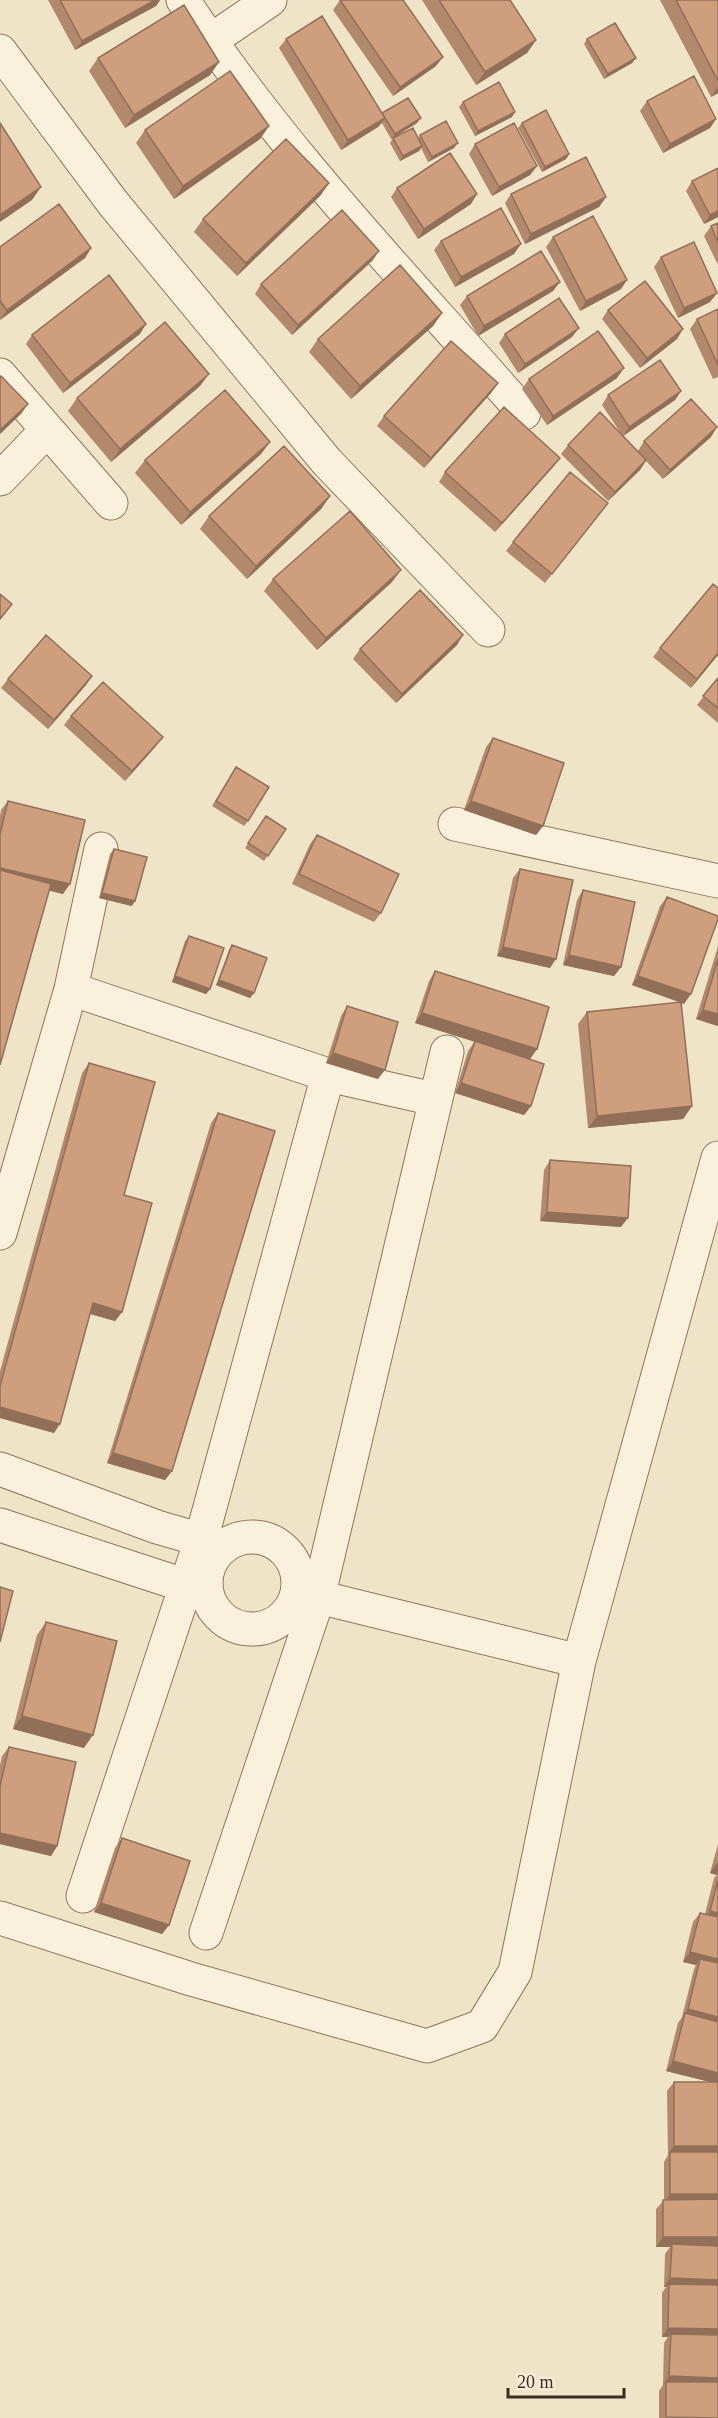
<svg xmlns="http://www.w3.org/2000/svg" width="718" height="2418" font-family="Georgia,serif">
  <rect width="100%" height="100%" fill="#f0e4c8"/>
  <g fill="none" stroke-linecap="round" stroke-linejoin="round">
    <g stroke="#8d765c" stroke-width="35">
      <path id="street" d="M183,0C281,150 407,279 524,413
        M210,41L270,0
        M0,51L113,203L327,462L488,630
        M0,375L111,503
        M0,479L47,430
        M455,824L718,881
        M71,989L328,1075L434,1099
        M0,1233L71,989L101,849
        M0,1469L157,1527L222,1546
        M0,1525L205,1592
        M206 1583a46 46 0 1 1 92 0a46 46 0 1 1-92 0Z
        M298,1592L579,1661
        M83,1896L201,1540L328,1075
        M0,1918L191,1979L427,2046L482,2026L515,1972L579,1661L718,1158
        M206,1933L318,1598L447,1052"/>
    </g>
    <use href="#street" stroke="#faf1dc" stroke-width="33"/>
  </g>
  <path fill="#b2896c" d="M48,0H160L156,6L75,50Z
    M340,0L436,66L393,96L333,10Z
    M422,0H510L536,40L527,53L476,85Z
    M660,0H718V93L711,97Z
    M286,39L382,114L417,123L391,139L382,123L378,127L341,150L279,48Z
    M587,39L636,58L632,63L604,79L584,44Z
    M98,58L219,62L210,75L125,128L89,71Z
    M647,101L716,119L710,128L663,153L640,111Z
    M463,102L512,117L475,136L459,107Z
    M522,123L569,154L566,159L542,172L518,128Z
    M269,126L260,139L174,199L136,143L145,130Z
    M420,135L454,148L428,162L421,148L419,151L400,161L390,143L393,138H418Z
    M475,144L537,166L530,175L492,196L469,154Z
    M692,181L718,217L704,224L686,191Z
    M329,183L320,196L237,276L194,232L203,219Z
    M397,188L471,204L418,239L391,197Z
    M511,194L606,197L599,207L525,244L505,203Z
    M718,223V265L704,236L711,226Z
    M553,237L621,289L580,311L546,247Z
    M441,241L514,254L455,287L434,250Z
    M0,247L91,248L85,258L0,320Z
    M661,257L717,293L710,302L678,318L654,267Z
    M373,260L292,335L255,294L261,284Z
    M553,291L478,336L460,305L467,296Z
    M718,309V377L713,379L690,329L697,319Z
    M608,310L677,339L640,368L602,319Z
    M442,313L433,326L351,399L309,352L318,339Z
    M140,334L63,393L26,344L32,335Z
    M505,334L572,337L518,373L499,343Z
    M617,378L547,425L522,389L529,379Z
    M498,383L491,393L424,468L377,426L384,416Z
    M200,386L111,462L68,411L77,398Z
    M681,391L675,400L623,436L644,458L638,451L644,441L711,437L663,479L646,461L640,470L608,501L561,454L568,445L622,435L602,405L608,395Z
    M261,454L181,525L135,473L145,460Z
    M553,467L495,532L439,482L445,472Z
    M330,496L321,509L247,579L200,529L209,516Z
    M601,512L545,583L506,551L513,542Z
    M273,579L392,582L317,650L264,591Z
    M457,645L396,703L353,659L360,649Z
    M660,648L718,655L691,688L653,657Z
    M92,676L86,685L48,729L1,688L8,679Z
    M718,678V723L697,705Z
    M71,716L156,746L125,781L64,725Z
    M493,738L543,826L536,835L464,810L486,747Z
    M233,772L248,821L244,826L212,806Z
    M8,801L63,894L49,890L0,1065V816L1,810Z
    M266,816L286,829L264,861L245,848Z
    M317,835L381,913L374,922L292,884L310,844Z
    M114,849L132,906L99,898L110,854Z
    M520,869L550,968L497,956L513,878Z
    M583,890L621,967L614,976L563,965L577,900Z
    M667,897L684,1004L681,1003L692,1106L683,1119L588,1128L578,1024L587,1012L681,1002L632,985L660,906Z
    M189,936L210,989L206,994L172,982L185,941Z
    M232,945L254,993L250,998L216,985L229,950Z
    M718,946V1026L696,1019Z
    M435,971L537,1049L530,1059L415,1023L429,981Z
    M347,1006L378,1079L326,1063L341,1016Z
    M475,1041L531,1106L524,1115L455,1093L468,1051Z
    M89,1063L124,1195L122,1312L115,1321L90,1314L54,1433L0,1418V1371L82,1073Z
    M218,1113L172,1471L165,1480L107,1463L211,1123Z
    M550,1160L621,1227L540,1221L544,1170Z
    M46,1622L84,1748L13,1729L37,1635Z
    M9,1747L57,1846L51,1856L0,1844V1765L2,1756Z
    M122,1838L169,1925L162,1934L94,1912L115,1848Z
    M718,1844V2418H659V2391L663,2385L664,2343L668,2337H662V2293L666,2287H664L665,2254L670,2247H656V2209L664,2200V2162L668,2155L667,2091L674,2082H711L666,2071L678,2023L682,2017L694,1969L696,1965L683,1962L693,1922L700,1913L705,1914L714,1878L717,1875L710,1873Z"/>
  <path fill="#916f58" d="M155,0H160L156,6L75,50L82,41Z
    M536,40L527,53L476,85L485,72Z
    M443,57L436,66L393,96L400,87Z
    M636,58L632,63L604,79L608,74Z
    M219,62L210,75L125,128L134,115Z
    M718,87V93L711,97Z
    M515,112L512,117L475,136L478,131Z
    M385,118L378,127L341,150L348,140Z
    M421,118L417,123L391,139L395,134Z
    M716,119L710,128L663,153L670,144Z
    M269,126L260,139L174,199L183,186Z
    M458,143L454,148L428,162L432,157Z
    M422,146L419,151L400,161L403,156Z
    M569,154L566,159L542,172L545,167Z
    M537,166L530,175L492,196L499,187Z
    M329,183L320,196L237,276L246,263Z
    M41,187L32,200L0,222V215Z
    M477,194L471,204L418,239L424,229Z
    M606,197L599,207L525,244L531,234Z
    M718,211V217L704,224L710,215Z
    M521,244L514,254L455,287L461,277Z
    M91,248L85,258L0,320L7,310Z
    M379,251L373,260L292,335L298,325Z
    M627,280L621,289L580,311L586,301Z
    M560,282L553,291L478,336L484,326Z
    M717,293L710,302L678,318L684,308Z
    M442,313L433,326L351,399L360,386Z
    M146,324L140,334L63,393L70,383Z
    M579,328L572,337L518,373L525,364Z
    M683,329L677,339L640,368L647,358Z
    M624,368L617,378L547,425L553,416Z
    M209,374L200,386L111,462L120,449Z
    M498,383L491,393L424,468L431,458Z
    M681,391L675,400L623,436L629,427Z
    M28,404L21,414L0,434V430Z
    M717,427L711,437L663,479L670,470Z
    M270,442L261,454L181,525L190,512Z
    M560,458L553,467L495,532L502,523Z
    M646,460L640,470L608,501L615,492Z
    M330,496L321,509L247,579L256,566Z
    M401,570L392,582L317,650L326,638Z
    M463,635L457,645L396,703L402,694Z
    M718,653V655L691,688L697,679Z
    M92,676L86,685L48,729L54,720Z
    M163,737L156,746L125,781L132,771Z
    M471,801L543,826L536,835L464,810Z
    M0,868L70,884L63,894L0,879Z
    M102,893L135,901L132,906L99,898Z
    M503,947L556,959L550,968L497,956Z
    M569,955L621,967L614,976L563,965Z
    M175,976L210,989L206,994L172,982Z
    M638,976L691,994L684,1004L632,985Z
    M219,980L254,993L250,998L216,985Z
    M703,1010L718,1014V1026L696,1019Z
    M422,1013L537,1049L530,1059L415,1023Z
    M333,1053L385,1070L378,1079L326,1063Z
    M461,1083L531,1106L524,1115L455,1093Z
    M692,1106L683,1119L588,1128L597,1116Z
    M547,1212L628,1218L621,1227L540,1221Z
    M93,1303L122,1312L115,1321L87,1313Z
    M0,1407L60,1424L54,1433L0,1418Z
    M113,1453L172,1471L165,1480L107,1463Z
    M22,1716L93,1735L84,1748L13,1729Z
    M0,1833L57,1846L51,1856L0,1844Z
    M717,1863L718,1864V1873L717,1875L710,1873Z
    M101,1903L169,1925L162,1934L94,1912Z
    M710,1911L718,1913V1924L703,1920Z
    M690,1952L718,1959V1971L700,1959L696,1965L683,1962Z
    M688,2009L718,2017V2028L684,2015Z
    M673,2061L718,2073V2084L666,2071Z
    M674,2146H718V2156L670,2152L667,2155Z
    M670,2194H718V2203H664Z
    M663,2237H718V2246L672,2244L670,2247H656Z
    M670,2278L718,2280V2290L669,2284L666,2287H664Z
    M668,2328L718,2329V2339L671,2334L668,2337H662Z
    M669,2376L718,2378V2387L666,2382L663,2385Z
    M666,2417L718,2418H665Z"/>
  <path fill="#cf9f7d" stroke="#916f58" stroke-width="1.5" d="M60,0H155L82,41Z
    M340,0H403L443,57L400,87Z
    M439,0H510L536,40L485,72Z
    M676,0H718V81Z
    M184,5L219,62L134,115L98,58Z
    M322,16L385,118L348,140L286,39Z
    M615,23L636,58L608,74L587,39Z
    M230,71L269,126L183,186L145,130Z
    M694,76L716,119L670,144L647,101Z
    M499,82L515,112L478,131L463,102Z
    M408,98L421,118L395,134L382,113Z
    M546,110L569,154L545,167L522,123Z
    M446,121L458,143L432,157L420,135Z
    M0,123L41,187L0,215Z
    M514,123L537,166L499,187L475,144Z
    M413,128L422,146L403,156L393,138Z
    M286,139L329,183L246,263L203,219Z
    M450,153L477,194L424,229L397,188Z
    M586,157L606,197L531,234L511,194Z
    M718,168V211L710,215L692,181Z
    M59,204L91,248L7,310L0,301V247Z
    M501,208L521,244L461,277L441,241Z
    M342,210L379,251L298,325L261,284Z
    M593,216L627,280L586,301L553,237Z
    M718,223V242L711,226Z
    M694,242L717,293L684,308L661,257Z
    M541,251L560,282L484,326L467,296Z
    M400,265L442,313L360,386L318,339Z
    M109,275L146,324L70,383L32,335Z
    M645,281L683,329L647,358L608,310Z
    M559,298L579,328L525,364L505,334Z
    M718,309V365L697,319Z
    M165,322L209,374L120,449L77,398Z
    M598,331L624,368L553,416L529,379Z
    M451,341L498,383L431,458L384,416Z
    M660,360L681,391L629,427L608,395Z
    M1,376L28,404L0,430V378Z
    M225,390L270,442L190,512L145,460Z
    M691,399L717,427L670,470L644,441Z
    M504,407L560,458L502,523L445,472Z
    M600,412L646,460L615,492L568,445Z
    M284,446L330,496L256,566L209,516Z
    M570,472L608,503L552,574L513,542Z
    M350,511L401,570L326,638L273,579Z
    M713,584L718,588V653L697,679L660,648Z
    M420,590L463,635L402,694L360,649Z
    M0,594L12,604L0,619Z
    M46,635L92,676L54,720L8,679Z
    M718,678V708L703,696Z
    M103,682L163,737L132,771L71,716Z
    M493,738L564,763L543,826L471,801Z
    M236,767L269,787L248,821L216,801Z
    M8,801L85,820L70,884L0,868V834Z
    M266,816L286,829L268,856L248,843Z
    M317,835L399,874L381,913L299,874Z
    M114,849L147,857L135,901L102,893Z
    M520,869L573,880L556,959L503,947Z
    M0,870L51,884L0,1065Z
    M583,890L635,902L621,967L569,955Z
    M667,897L718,916V919L691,994L638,976Z
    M189,936L224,948L210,989L175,976Z
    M232,945L267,958L254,993L219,980Z
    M718,959V1014L703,1010Z
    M435,971L549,1007L537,1049L422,1013Z
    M681,1002L692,1106L597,1116L587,1012Z
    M347,1006L398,1022L385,1070L333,1053Z
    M475,1041L544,1064L531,1106L461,1083Z
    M89,1063L155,1082L124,1195L152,1203L122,1312L93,1303L60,1424L0,1407V1386Z
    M218,1113L275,1131L172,1471L113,1453Z
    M550,1160L631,1166L628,1218L547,1212Z
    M0,1587L13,1591L0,1642Z
    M46,1622L117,1641L93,1735L22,1716Z
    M9,1747L76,1762L57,1846L0,1833V1786Z
    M122,1838L190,1861L169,1925L101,1903Z
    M718,1880V1913L710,1911Z
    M700,1913L718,1917V1959L690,1952Z
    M700,1959L718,1963V2017L688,2009Z
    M685,2013L718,2022V2073L673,2061Z
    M674,2082H718V2146H674Z
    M670,2152H718V2194H670Z
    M718,2199V2237H663V2200Z
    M672,2244L718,2246V2280L670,2278Z
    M669,2284L718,2285V2329L668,2328Z
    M671,2334L718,2335V2378L669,2376Z
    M666,2382H718V2418L666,2417Z"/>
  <path d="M508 2388v9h116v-9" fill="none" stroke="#3d2e20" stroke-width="3"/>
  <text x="517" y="2388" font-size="18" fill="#3d2e20" stroke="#f7eed8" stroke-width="4.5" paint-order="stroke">20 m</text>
</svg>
